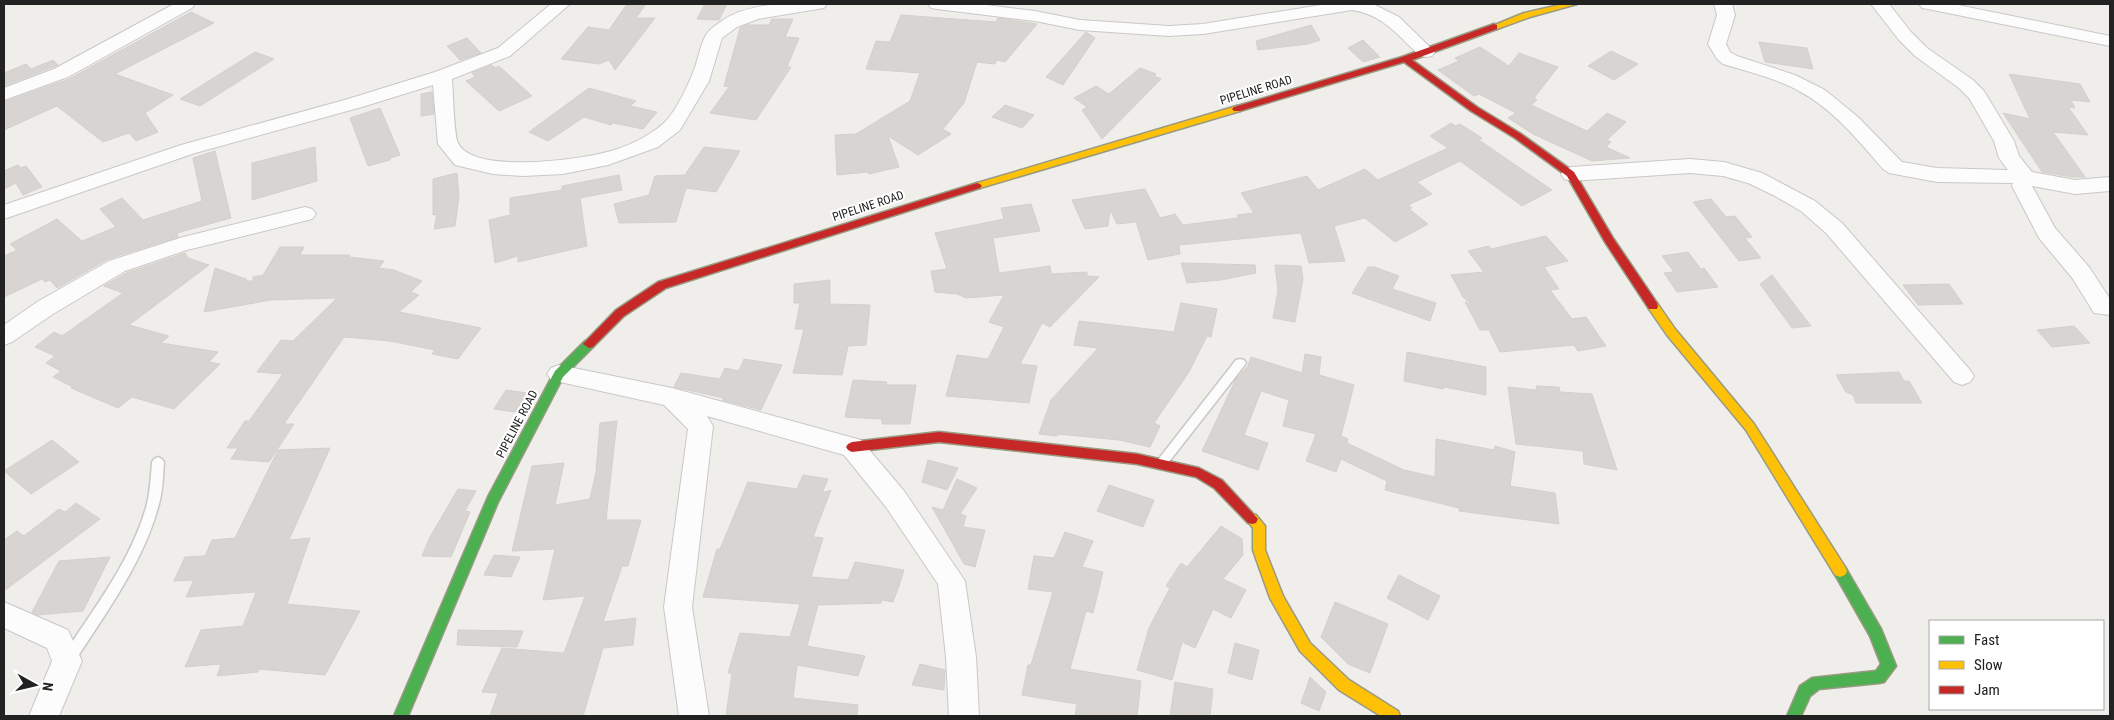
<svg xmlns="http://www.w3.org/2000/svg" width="2114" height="720" font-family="'Roboto Condensed',sans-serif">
  <rect width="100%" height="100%" fill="#f0eeeb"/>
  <path fill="#d7d4d2" stroke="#d3d0cc" d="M627,4H646L636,18H655L615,70L609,60L599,64L561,59L588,27L609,30Z
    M705,4H727L719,20L697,19Z
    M191,12L214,23L115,74L173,95L145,113L158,132L136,141L129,133L103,142L57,106L4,130V102L69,79Z
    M901,15L996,22L998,18L1037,24L1005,62L997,60L995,64L977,62L964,103L943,129L951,134L918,155L888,136L899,167L869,174L868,172L837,175L835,135L856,134L910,101L920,73L866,69L876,41L890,42Z
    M772,19H793L785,37L799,38L787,67H791L756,120L710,113L729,87L724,86L740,28L747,25H769Z
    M1311,25L1320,40L1308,44L1258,50L1256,41Z
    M1086,32L1095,38L1063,85L1046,77Z
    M467,38L481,53L460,60L447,46Z
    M1363,40L1380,57L1363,62L1348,48Z
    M1759,42L1807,48L1813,69L1765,62Z
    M1480,47L1509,66L1519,53L1558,67L1534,98L1537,100L1531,105L1587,131L1607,113L1626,122L1607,140L1611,142L1606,147L1630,158L1592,161L1533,134L1508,118L1516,113L1479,94L1474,96L1438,70L1459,61L1455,58Z
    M1611,51L1638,64L1614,80L1588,66Z
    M255,52L274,59L200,106L180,99Z
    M53,60L58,65L4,86V73L26,64L31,69Z
    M492,65L495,68L499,66L532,96L499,111L466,81L475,77L472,73Z
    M1140,68L1156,74L1154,76L1161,79L1102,139L1082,110L1087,107L1074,98L1096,86L1109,94Z
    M2009,74L2080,84L2090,102L2071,100L2075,108L2068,107L2088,135L2053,132L2085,177H2072L2042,172L2003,113L2030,119Z
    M589,88L636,101L630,106L657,112L643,129L613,123L611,125L584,117L548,141L529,132Z
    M432,92L434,114L421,116V94Z
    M1005,105L1034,115L1022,128L992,117Z
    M380,108L400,155L390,158V160L368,166L350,118Z
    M1451,123L1455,126L1460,124L1482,138L1479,140L1552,190L1522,206L1460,161L1417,182L1432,194L1408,205L1412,208L1409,209L1428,224L1395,242L1365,218L1334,226L1345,261L1309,263L1301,233L1179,245L1180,254L1148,260L1136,222L1117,224L1110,210L1108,226L1085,229L1072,200L1145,189L1160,218L1175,214L1183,225L1238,218L1237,215L1254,213L1241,193L1307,176L1318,190L1365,169L1378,180L1448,148L1430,136Z
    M315,147L317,181L252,200V163Z
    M704,147L740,151L716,192L686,188L676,222L619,223L614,204L649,195L655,176L685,175Z
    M215,151L231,218L177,233L178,237L108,259L57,288L50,280L45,282L42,279L4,297V256L17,250L10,244L57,219L82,241L116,227L100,209L122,198L143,220L202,201L193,158Z
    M18,165L21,168L26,166L42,187L23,195L16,183L4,189V171Z
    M457,173L459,196L455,226L434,229L437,214L433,215V179Z
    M619,175L622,190L580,198L587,246L518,262V256L495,263L489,220L510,215V198L562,190V186Z
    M1711,199L1726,217L1735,216L1752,237L1745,238L1761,258L1739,261L1693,202Z
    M1031,204L1040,231L993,238L999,273L1050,266L1051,274L1087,272V276L1099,277L1050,327L1042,323L1020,364L1037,366L1029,403L946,396L957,355L988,359L1004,327L989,322L1004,295L966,298L957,294L935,292L931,271L947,269L935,233L1004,219L1001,208Z
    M1546,236L1568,261L1544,267L1559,289L1550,290L1572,319L1586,317L1606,346L1578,351L1574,345L1500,352L1489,330H1480L1465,302L1472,305L1463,297L1451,275L1484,272L1468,251L1489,246L1491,249Z
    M280,247H304L300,255H350L349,257L384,261L379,268L394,270L422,281L411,292L419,295L399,312L481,328L458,359L432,354L435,350L390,341L344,337L284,424H294L269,462L231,459L238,448H227L245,421H249L283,374L257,372L281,340L293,341L337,298L271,300L204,312L215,268L246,279L247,281H253V277L263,275Z
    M1688,252L1701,269L1704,268L1718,287L1677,292L1664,273L1674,272L1662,256Z
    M185,253L188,258L209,265L129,325L169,336L161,343L218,352L209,362L220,364L174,409L132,397L118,408L71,388L73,387L53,377L61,371L46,363L55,356L35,347L54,332L62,336L123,293L104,286L126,273Z
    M1181,263L1255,265L1256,273L1221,280L1187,283Z
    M1275,265L1301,266L1303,279L1295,322L1273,318L1278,291Z
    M1368,267H1374L1399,276L1392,289L1436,303L1430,321L1352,293Z
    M1772,275L1811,326L1792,328L1760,284Z
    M830,280V304L870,305L866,345L848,346L842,375L793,373L804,329H795L800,303H794V284Z
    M1949,284L1963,304L1918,305L1903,285Z
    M1181,303L1217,309L1211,337L1207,336L1189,372L1154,423L1160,426L1150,447L1119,440L1058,434L1057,436L1039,434L1051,400L1098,348L1074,345L1079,321L1174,332Z
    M2074,326L2090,343L2052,347L2037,330Z
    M1407,352L1486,367V395L1444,387L1443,389L1404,381Z
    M1305,354L1321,357L1319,375L1354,385L1341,436L1348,439L1347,443L1404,470L1435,477L1436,439L1494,450L1495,446L1515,452L1510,486L1555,493L1559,524L1459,511V508L1385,490L1387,481L1341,459L1336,472L1306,461L1316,434L1283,426L1289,400L1261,391L1244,435L1268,443L1258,470L1202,451L1236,379L1248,366L1251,357L1302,373Z
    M744,359L782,365L761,410L722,400L724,398L674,387L681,373L720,379L725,368L739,371Z
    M1899,372L1904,381H1909L1922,403H1856L1853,395L1846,392L1836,375Z
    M853,380L887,382L886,385H916L910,424H882V419L845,417Z
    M1536,386L1559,387L1560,392L1592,394L1617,470L1584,464L1583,451L1516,444L1508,387L1537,390Z
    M506,390L527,393L515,412L494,409Z
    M617,421L606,520H641L628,566H622L603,622L636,618L633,645L603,648L583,716H490L498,693L482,692L502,648L564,653L585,596L543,600L555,549L512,551L532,466L564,463L555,505L590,499L596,472L600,423Z
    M52,440L79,462L31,494L4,471Z
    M330,448L289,540L310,538L287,604L360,611L325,675L259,669L258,672L217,676L221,664L185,667L201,630L243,626L256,592L186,597L194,580L174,581L185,557L205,556L212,540L235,538L278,450Z
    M928,460L958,468L947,490L922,482Z
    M803,475L828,479L822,493L831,490L813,537L823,538L811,577L848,580L855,562L904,570L899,586L893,602L882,600L881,603L818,605L807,646L865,656L858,676L797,665L793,698L858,705L857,716H726L732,673H728L740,633L790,637L800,604L703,597L717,549H720L748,482L797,489Z
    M957,479L977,488L960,514L966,516L963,527L985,530L975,567L964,564L932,507L943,510Z
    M1109,485L1154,500L1143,527L1097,511Z
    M458,489L476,491L465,511L470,512L451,557L422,556L430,537Z
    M76,503L100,519L4,591V540L17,531L24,536L59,509L65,512Z
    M1221,526L1242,539L1243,555L1223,579L1246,590L1231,618L1213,609L1195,648L1182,642L1172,680L1137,670L1149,628L1170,588L1166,586L1181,563L1187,567Z
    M1065,532L1093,541L1082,567L1103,572L1093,613L1086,611L1070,669L1141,681L1137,716H1075L1077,704L1022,695L1028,665H1031L1053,592L1028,589L1034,556L1054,558Z
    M494,555L520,557L511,577L484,575Z
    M110,557L83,611L37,615L32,612L59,561Z
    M1399,575L1440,596L1428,620L1387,598Z
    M1335,602L1388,624L1370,673L1348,664L1321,637Z
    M458,630L523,631L517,647L457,645Z
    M1235,643L1259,650L1252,680L1228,673Z
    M920,664L945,670L944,690L912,685Z
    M1310,677L1326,692L1319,711L1301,703Z
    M1175,682L1213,689L1210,716H1170Z"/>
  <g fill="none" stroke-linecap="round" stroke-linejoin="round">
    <g stroke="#c9c8c7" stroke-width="3">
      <path id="lane" d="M1240,359L1244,360L1246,363L1244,366L1165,467L1161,469L1157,467L1155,464L1157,461L1236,360Z
        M158,457L162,459L164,462C163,476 163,490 159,504C144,562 105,614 73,664L68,666L63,664L61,660L63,656C94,608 132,560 147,504C150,491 151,476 152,462L154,459Z"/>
    </g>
    <g stroke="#c9c8c7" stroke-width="2">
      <path id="street" d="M174,4H195L192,8L68,77L4,100V88L54,69Z
        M551,4H570L510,56L452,79C453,91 454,135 458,143C473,174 575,160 603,153C625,148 647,138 664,123C676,112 691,80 696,64C699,55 701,43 706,35C709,29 718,24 723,20C751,2 795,2 827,4L824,8L758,19L737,27L722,38L709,81L680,130L658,147L608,165L563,174L523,176L493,174L455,165L438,144L433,85L362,107L195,153L4,219V205L181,145L348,99L435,72L498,48Z
        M928,4H978L1035,11L1080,20L1169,26L1203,24L1327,4H1373L1399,17L1435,52L1432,56L1426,57L1420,56C1399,36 1382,14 1352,10L1203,34L1169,36L1080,30L1035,21L937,9L931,8Z
        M1714,4H1732L1735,15L1726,44L1730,52L1737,56L1795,75L1825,90L1858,117L1902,162L1937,168L2008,170L1999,158L1994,141L1969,98L1959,88L1915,56L1899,40L1871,4H1889L1911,32L1927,48L1973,80L1984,91L2014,141L2019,156L2032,172L2075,180L2110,177V191L2075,194L2032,186L2055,228L2089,267L2110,299V315L2094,313L2073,279L2039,238L2012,186L2013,183L1937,182L1889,173L1883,169C1858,140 1833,109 1799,91C1776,78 1749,72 1723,64L1717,59L1708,44L1717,15Z
        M1919,4H1953L2110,36V46L1928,9L1922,8Z
        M1690,159L1724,162L1762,173L1815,201L1842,223L1970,370L1974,376L1970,382L1962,385L1954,382L1826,233L1801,211L1775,196L1748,183L1723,176L1690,173L1571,181L1564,179L1561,174L1564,169L1571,167Z
        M305,207L312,209L316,214L312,219L187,250L125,271L53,314L12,342L4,345V325L37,302L109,261L183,237Z
        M559,365L672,388L861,440L904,491L965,581L976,657L979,716H949L946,657L938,584L886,507L844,455L707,416L713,426L692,607L709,716H679L664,607L688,429L664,405L551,380L547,374L551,368Z
        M4,602L68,630L82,661L59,716H29L52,661L47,648L4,628Z"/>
    </g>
    <g stroke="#999a82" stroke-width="3">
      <path id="fast" d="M589,340L595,344L593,347L563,377L498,502L408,716H394L488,497L555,371L585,341Z
        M1840,565L1845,567L1881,629L1896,666L1884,682L1879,683L1819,689L1810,696L1801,716H1787L1800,686L1812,678L1876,671L1881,664L1870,636L1833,571L1835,567Z"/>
    </g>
    <g stroke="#999a82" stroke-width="3">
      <path id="slow" d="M1564,4H1577L1530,17L1497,29H1491L1490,27L1524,13Z
        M1237,106L1240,107V111L980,188H974L972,186L974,184Z
        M1653,302L1657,303L1675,329L1754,424L1845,567L1847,571L1845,575L1840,577L1835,575L1746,430L1667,335L1649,309L1648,306Z
        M1252,514L1256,515L1265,526V550L1283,596L1310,643L1349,680L1398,711L1400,716H1381L1339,690L1300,651L1270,598L1253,550V528L1246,519L1248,515Z"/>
    </g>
    <g stroke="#999a82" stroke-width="3">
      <path id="jam" d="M1494,24L1497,25V29L1412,60L1477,107L1521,134L1574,172L1613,238L1657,303L1658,306L1657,309H1649L1605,242L1567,176L1515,138L1471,111L1404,62L1240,111H1234L1232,109L1234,107L1402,57Z
        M977,183L980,184L982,186L980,188L666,288L624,316L593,347L589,348L583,344L616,310L658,282Z
        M939,432L1137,454L1199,468L1222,480L1258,519L1256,523L1252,524L1248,523L1214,488L1196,477L1137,464L939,442L852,452L848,450L846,447L848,444L852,442Z"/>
    </g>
    <use href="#lane" fill="#fdfcfc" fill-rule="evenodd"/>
    <use href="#street" fill="#fdfcfc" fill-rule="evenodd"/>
    <use href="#fast" fill="#4caf50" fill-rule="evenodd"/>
    <use href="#slow" fill="#ffc107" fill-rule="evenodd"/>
    <use href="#jam" fill="#c62828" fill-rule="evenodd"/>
  </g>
  <g text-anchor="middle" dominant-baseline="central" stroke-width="4" stroke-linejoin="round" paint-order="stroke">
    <g font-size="12" fill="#222" stroke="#fff">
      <text transform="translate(1256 90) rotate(-17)">PIPELINE ROAD</text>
      <text transform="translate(868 206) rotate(-18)">PIPELINE ROAD</text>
      <text transform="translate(517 424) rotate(-62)">PIPELINE ROAD</text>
    </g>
  </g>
  <rect width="2114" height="720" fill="none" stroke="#222222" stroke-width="10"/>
  <rect x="1929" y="620" width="175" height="90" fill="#ffffff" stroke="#a7a7a7"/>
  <rect x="1939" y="636" width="25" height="8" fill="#4caf50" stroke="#a7a7a7"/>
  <text x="1974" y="645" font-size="15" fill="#222222">Fast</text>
  <rect x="1939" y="661" width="25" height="8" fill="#ffc107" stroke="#a7a7a7"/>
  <text x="1974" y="670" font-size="15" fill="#222222">Slow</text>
  <rect x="1939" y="686" width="25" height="8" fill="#c62828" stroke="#a7a7a7"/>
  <text x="1974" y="695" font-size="15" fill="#222222">Jam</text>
  <g transform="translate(35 685) rotate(98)" stroke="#ffffff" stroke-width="4" paint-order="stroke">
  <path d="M0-4L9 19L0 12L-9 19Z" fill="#222222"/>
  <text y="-8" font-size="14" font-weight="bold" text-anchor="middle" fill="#222222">N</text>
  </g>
</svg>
